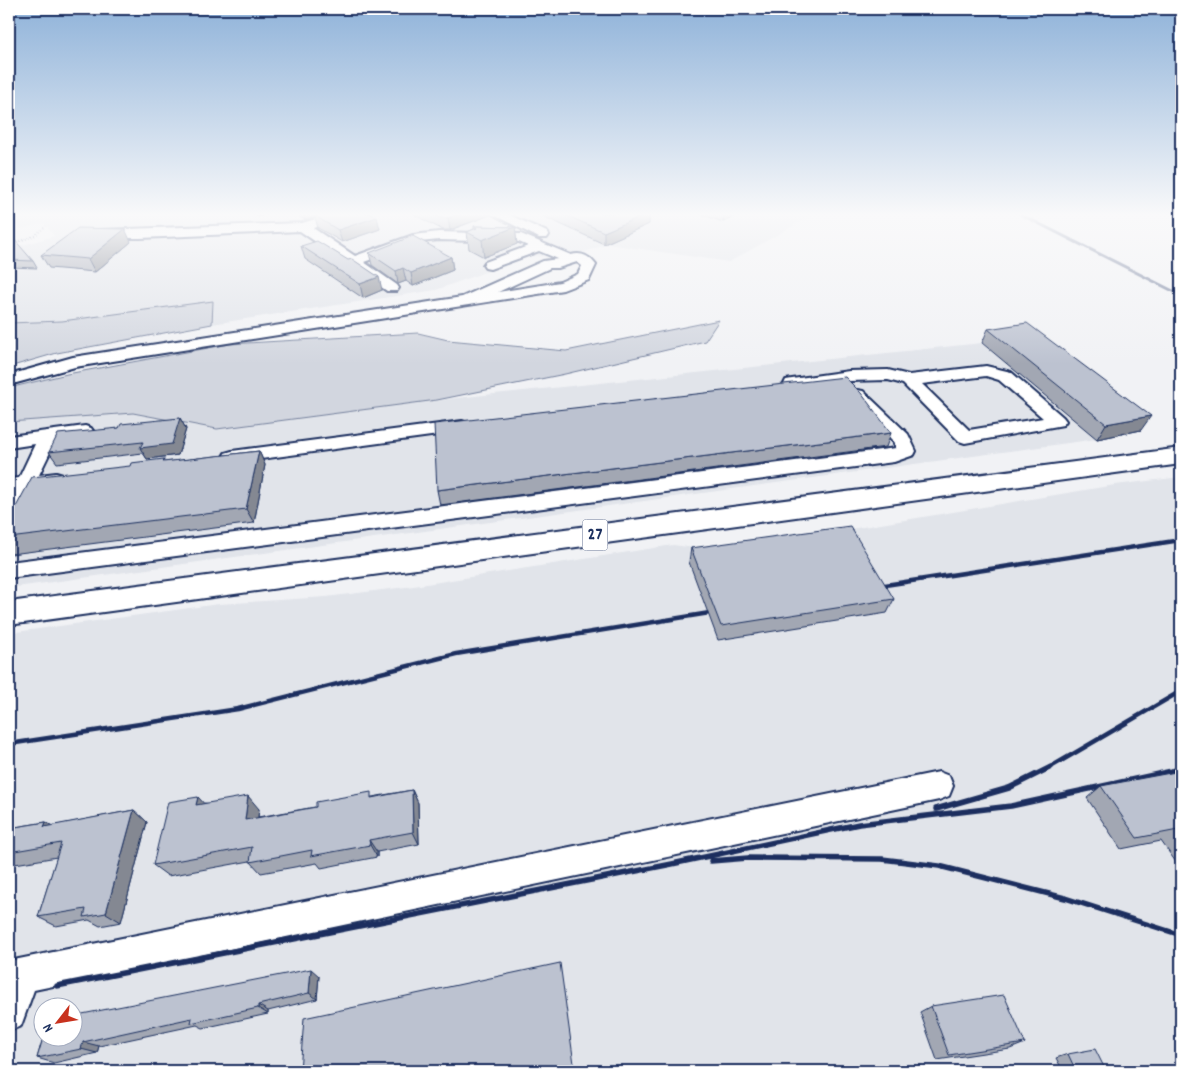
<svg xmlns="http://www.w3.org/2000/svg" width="1190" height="1080" font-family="Dekko,sans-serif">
  <rect width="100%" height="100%" fill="#f1f2f5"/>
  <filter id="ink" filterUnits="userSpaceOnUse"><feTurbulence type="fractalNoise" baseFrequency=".02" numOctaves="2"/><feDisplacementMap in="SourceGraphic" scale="10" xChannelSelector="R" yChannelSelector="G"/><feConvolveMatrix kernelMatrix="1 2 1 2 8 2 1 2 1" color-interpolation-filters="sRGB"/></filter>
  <g filter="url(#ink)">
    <path fill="#e1e4ea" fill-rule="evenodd" d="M9,213H816L729,262L608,244L567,258L529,256L436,290L212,324L213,302L62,321L9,323V249L54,236L44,223L21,229L9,218Z
      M1021,336L1141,430L1097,439L9,588V422L133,413L217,429L437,400L982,343Z
      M1181,477V1071H9V633L219,604L326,597L414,586L673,545L695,548L857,528L1115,485ZM42,1008H72V1038H42Z"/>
    <path fill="#d2d6df" stroke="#76829e" d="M213,301L212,324L57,353L9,367V323L62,321Z
      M719,320L705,341L565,374L437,400L217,429L133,413L9,422V388L67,374L230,344L418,333L448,340L566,351Z"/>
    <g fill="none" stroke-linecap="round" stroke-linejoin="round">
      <path stroke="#707c9a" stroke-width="3" d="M1018,213L1181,295"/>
      <g stroke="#1b2f5e" stroke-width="4">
        <path id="minor" d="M336,213H354L352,216L313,228L355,256L413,235L439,232L521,234L571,255C582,252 589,256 596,265L589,280L563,290L75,367L9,385V375L73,357L462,297L543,261L558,259L539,251L490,269L485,268L483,265L485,262L528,246L519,242L439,240L420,242L364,262L397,285L399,288L397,291H387L300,231L140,238H98L92,234L98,230L302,223ZM577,262L582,266L578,274L560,282L498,292L550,268H558Z
          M490,213H505L547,232L549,235L547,238H539Z
          M986,366L1011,372L1063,417L1066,421L1063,425L965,443L959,441L903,384L888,380L849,381L792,389L786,388L784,384L786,380L792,379L849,371L888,370L909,375ZM986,376L999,380L1043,418L969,430L922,384Z
          M857,390L863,391L908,434L916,451L914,455L894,462L9,578V562L896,448L893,441L848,395L851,391Z
          M462,421L468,423L471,427L468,431L232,463L225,461L223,457L225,453L232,451Z
          M85,426L91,428L94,432L91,436L55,442L39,475L56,473L63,475L66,480L63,485L33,490L16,524L9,526V498L12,492L9,493V479L19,478L35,444L9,448V436Z
          M939,772L949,776L953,786L949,796L939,800L34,990L21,1026L9,1031V961Z"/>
      </g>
      <g stroke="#1b2f5e" stroke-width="4">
        <path id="major" d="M1181,448V464L9,625V602Z"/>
      </g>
      <path stroke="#1b2f5e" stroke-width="2" stroke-dasharray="0.5 2.5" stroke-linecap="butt" d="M9,245L34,236L46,226"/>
      <use href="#minor" fill="#fff" fill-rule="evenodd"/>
      <use href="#major" fill="#fff" fill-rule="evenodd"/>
      <path stroke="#1b2f5e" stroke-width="4.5" d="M872,587L1181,540
        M9,744L238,709L456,654L722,611
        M1049,768L1181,691"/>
      <path stroke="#1b2f5e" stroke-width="5.5" d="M936,809L1009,788L1051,767
        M711,861L748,858L882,859L939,866L1065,898L1181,935
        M57,986L672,864L859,824L1011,806L1181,769"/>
    </g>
    <path fill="#a2a7b3" stroke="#1b2f5e" d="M252,213H271L258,217Z
      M293,213H369L380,229L342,242L318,228L315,217L305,220Z
      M415,213H490V215L450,230H443L415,215Z
      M536,213H649V224L604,244Z
      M698,213H743L723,222Z
      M474,226L515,227L517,244L484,257L469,249L467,232L474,229Z
      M9,241L33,261L37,268L9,267Z
      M131,242L95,272L49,268L41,255Z
      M301,246L382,290L363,298L305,259Z
      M369,253L451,257L453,270L413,286L406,281L398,284L372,265Z
      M988,329L1141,430L1097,439L982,343Z
      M180,418L186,429L178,455L147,459L143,453L57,463L49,452L119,428Z
      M891,433L886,447L440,505L437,490Z
      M259,451L265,465L254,523L11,554L9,551V520L165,462Z
      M691,548L894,599L887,613L718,640L689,562Z
      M1181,771V865H1178L1161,841L1121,849L1087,798L1101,786Z
      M412,790L418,803L419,844L377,852V857L321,868L317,863L261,873L250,861L168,876L153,865L204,803L259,809L258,817Z
      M134,810L147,822L121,922L100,926L89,920L56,926L38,917L57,857L9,865V828L46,822L52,826Z
      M319,976L317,999L268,1011V1014L203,1028L197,1025L99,1046L97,1053L54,1063L37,1058L43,1038Z
      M931,1006L1025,1043L1010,1049L937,1060L920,1012Z
      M1068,1054L1106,1071H1063L1056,1058Z"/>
    <path fill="#848892" stroke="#1b2f5e" d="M257,213H271L258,217Z
      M303,213H330L315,216V217L305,220Z
      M463,213H490V215L450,230L448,218Z
      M649,213V224L604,244V232Z
      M724,213H743L723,222Z
      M377,217L380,229L342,242L338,230Z
      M515,227L517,244L484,257L482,240Z
      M125,229L131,242L95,272L88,259Z
      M451,257L453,270L413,286L411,273Z
      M403,268L406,281L398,284L396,271Z
      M379,277L382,290L363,298L360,284Z
      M1151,416L1141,430L1097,439L1106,424Z
      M180,418L186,429L178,455L147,459L140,448Z
      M259,451L265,465L254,523L246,509Z
      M412,790L418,803L419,844L413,832Z
      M248,796L259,809L256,832L245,820Z
      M198,797L210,810L196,805Z
      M134,810L147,822L121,922L106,913Z
      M46,822L62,833L44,827Z
      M369,840L377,852V857L370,845Z
      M311,969L319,976L317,999L309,993Z
      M258,1005L268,1011V1014L258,1008Z
      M83,1042L99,1046L97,1053L81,1049Z"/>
    <path fill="#bcc2d0" stroke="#1b2f5e" d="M326,213H369L377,217L338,230L315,216Z
      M430,213H463L448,218H441Z
      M561,213H649L604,232Z
      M474,226L515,227L482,240L467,232L477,228Z
      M78,228L125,229L88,259L41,255Z
      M413,236L451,257L411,273L403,268L396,271L369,253Z
      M14,239L33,261L9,260V241Z
      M317,241L348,260L352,259L379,277L360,284L301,246Z
      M1027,323L1151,416L1106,424L988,329Z
      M845,377L861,393L891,433L437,490L434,424Z
      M180,418L172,444L140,448L143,442L49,452L58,434L119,428L121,424Z
      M259,451L246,509L9,538V520L32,477L130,466L131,463L164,459L163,462Z
      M850,526L894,599L721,626L691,548Z
      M1181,771V835L1178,830L1137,838L1101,786Z
      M412,790L413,832L369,840L370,845L311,856L312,850L250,862L252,847L153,865L168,802L198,797L196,805L248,796L245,820L316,807V802L371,792V798Z
      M134,810L106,913L84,917L86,909L38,917L61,843L9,852V828L46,822L44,827Z
      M560,963L575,1071H300L304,1018Z
      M311,969L309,993L258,1005V1008L191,1023L192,1018L83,1042L81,1049L37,1058L43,1038H72V1016Z
      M1004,995L1025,1043L949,1055L931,1006Z
      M1095,1049L1106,1071H1076L1068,1054Z"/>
  </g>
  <linearGradient id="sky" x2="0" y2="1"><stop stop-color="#8eb2d9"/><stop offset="0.59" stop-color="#f9f9fa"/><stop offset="1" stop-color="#f9f9fa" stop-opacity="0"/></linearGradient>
  <rect width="1190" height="364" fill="url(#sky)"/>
  <g text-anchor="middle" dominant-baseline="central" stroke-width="4.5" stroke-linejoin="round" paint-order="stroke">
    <rect fill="#fff" stroke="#5f6d8e" stroke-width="1" x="582.5" y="519.5" width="25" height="31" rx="4"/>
    <g font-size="18" font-weight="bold" fill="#1b2f5e">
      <text x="595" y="535">27</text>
    </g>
  </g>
  <rect width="1190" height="1080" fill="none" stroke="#fff" stroke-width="30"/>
  <rect x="15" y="15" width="1160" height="1050" fill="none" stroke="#1b2f5e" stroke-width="2" filter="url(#ink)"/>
  <g transform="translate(58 1022) rotate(239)"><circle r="24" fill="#ffffff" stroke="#a4acbf"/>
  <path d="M0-4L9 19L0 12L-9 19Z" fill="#c8321e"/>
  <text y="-8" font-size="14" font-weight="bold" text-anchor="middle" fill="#1b2f5e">N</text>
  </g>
</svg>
